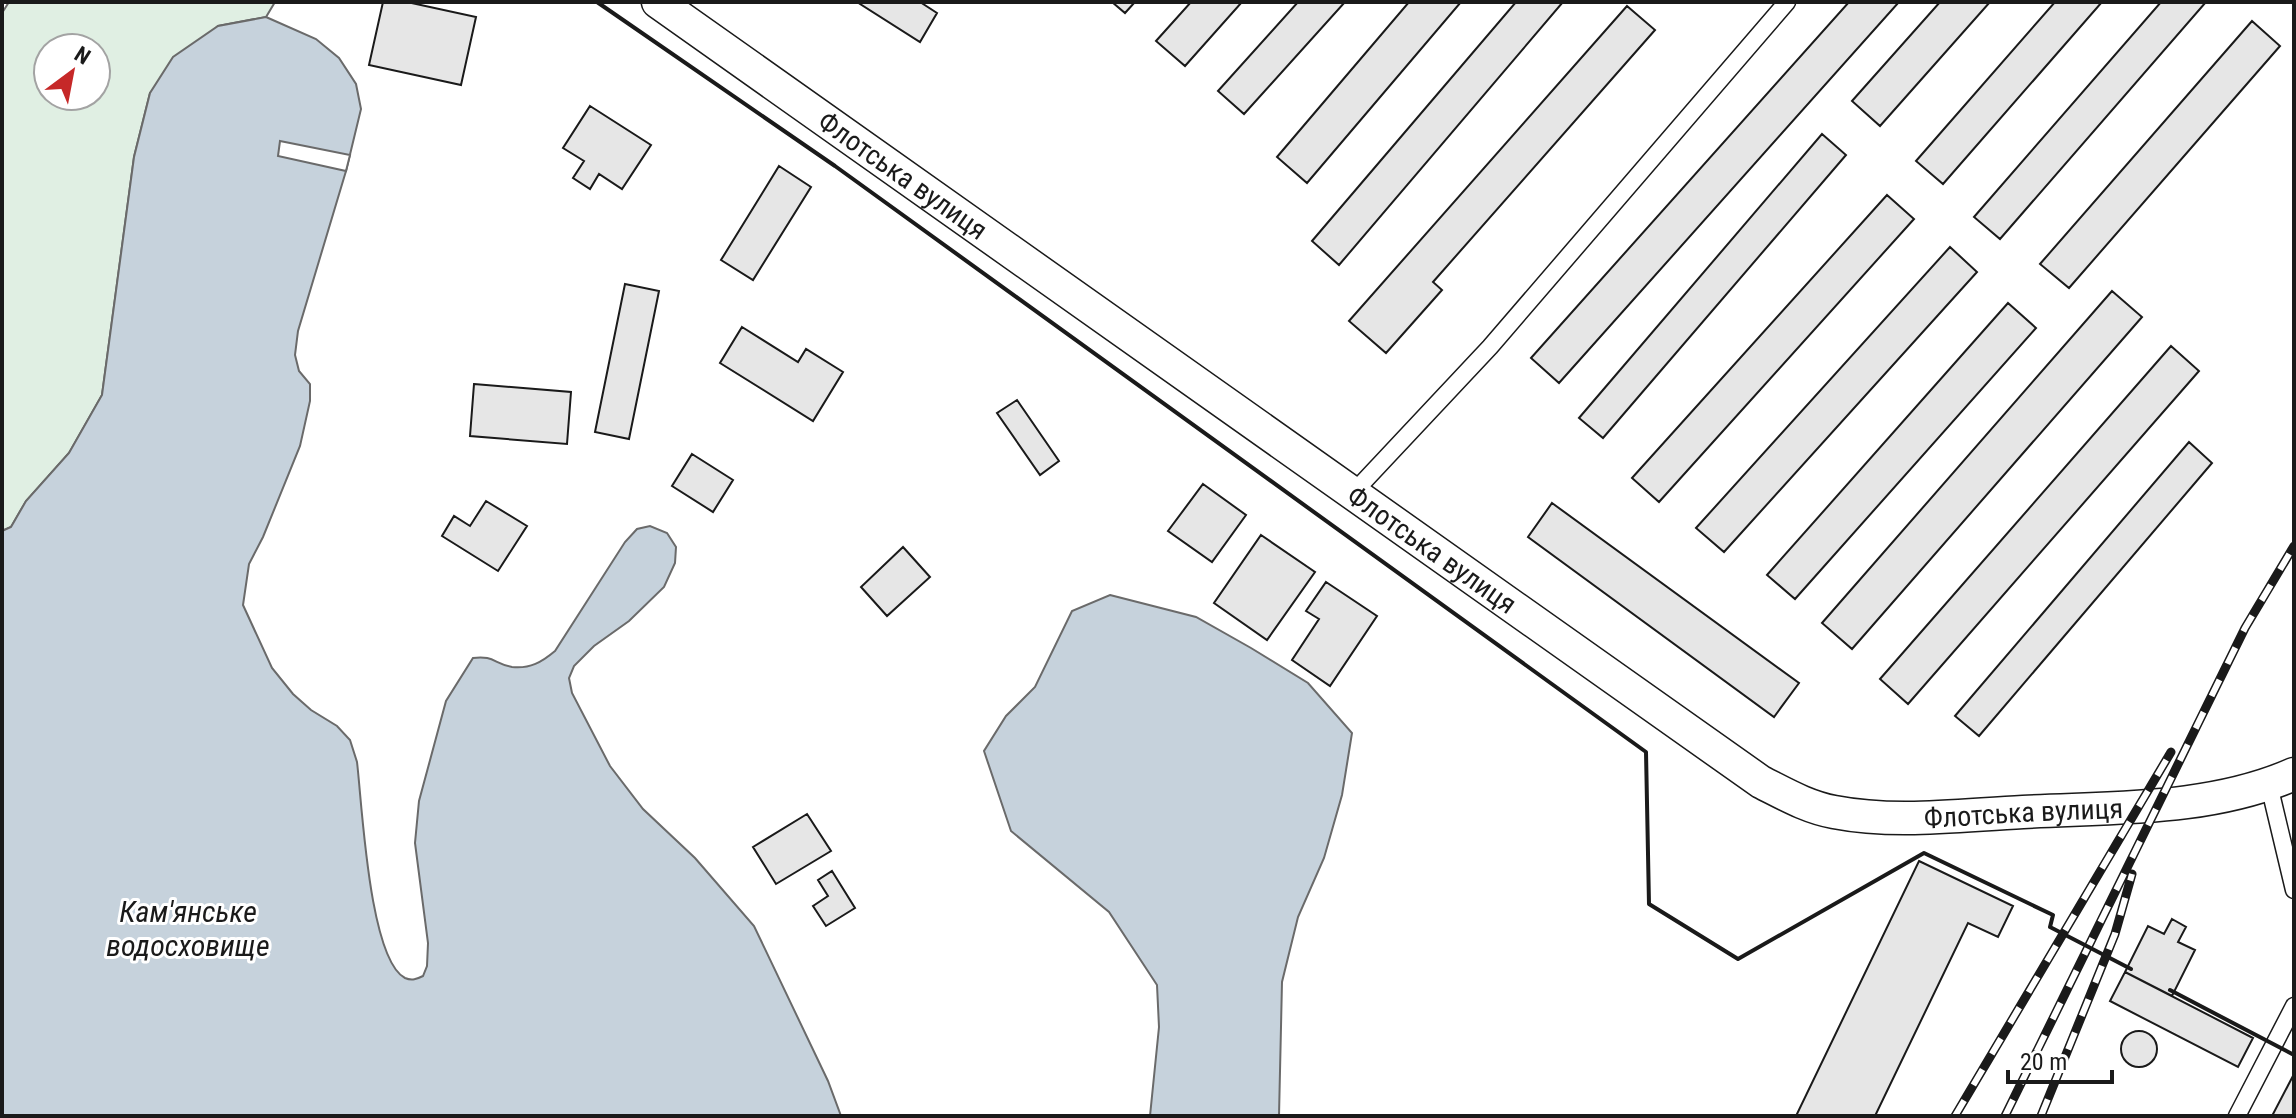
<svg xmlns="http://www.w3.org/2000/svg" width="2296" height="1118" font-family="'Roboto Condensed',sans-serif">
  <rect width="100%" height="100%" fill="#fff"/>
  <path fill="#e0efe3" stroke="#6a6a6a" stroke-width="2" fill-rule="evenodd" d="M9,2H275L266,17L218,26L150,93L134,157L102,395L69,453L26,501L11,527L2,531V13ZM48,48H96V96H48Z"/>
  <path fill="#c6d2dc" stroke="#6a6a6a" stroke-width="2" d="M266,17L316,39L339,58L356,84L361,109L346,171L298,331L295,355L299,371L310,384V401L300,446L263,537L249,564L243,605L272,668L293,694L311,710L337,726L350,740L357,762C362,803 369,959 405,978C412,981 417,979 423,976L427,966L428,943L415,843L419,801L446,701L473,658C493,655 495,664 512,667C530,669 542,662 555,651L625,542L637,529L650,526L667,533L676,547L675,563L664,587L629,621L594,646L574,666L569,678L572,693L610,766L643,809L695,858L754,926L828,1081L841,1116H2V531L11,527L26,501L69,453L102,395L134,157L150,93L173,57L218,26Z
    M1110,595L1196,617L1251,648L1308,683L1352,733L1342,795L1324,858L1298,917L1282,982L1279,1116H1150L1159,1027L1157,985L1109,912L1011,831L984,751L1006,716L1035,687L1072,611Z"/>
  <path fill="#fff" stroke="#6a6a6a" stroke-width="2" d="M280,141L350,155L346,171L278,156Z"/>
  <path fill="#e6e6e6" stroke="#1a1a1a" stroke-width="2" d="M383,2H407L476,17L461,85L369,65Z
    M857,2H920L937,13L920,42Z
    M1112,2H1135L1125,13Z
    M1191,2H1242L1185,66L1156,41Z
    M1298,2H1345L1244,114L1218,91Z
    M1409,2H1461L1307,183L1277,157Z
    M1516,2H1563L1339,265L1312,241Z
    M1849,2H1899L1559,383L1531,358Z
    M1940,2H1990L1880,126L1852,101Z
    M2055,2H2102L1943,184L1916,161Z
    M2161,2H2206L2000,239L1974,217Z
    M1627,6L1655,30L1433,282L1442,290L1386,353L1349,321Z
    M2252,21L2280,46L2069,288L2040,264Z
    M590,106L651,145L622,189L599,174L590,189L573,178L584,161L563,148Z
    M1822,134L1846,155L1603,438L1579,418Z
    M779,166L811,187L753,280L721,260Z
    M1887,195L1914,219L1659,502L1632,478Z
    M1950,247L1977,272L1724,552L1696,528Z
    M625,284L659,291L629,439L595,432Z
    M2112,291L2142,317L1852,649L1822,623Z
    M2008,303L2036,328L1795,599L1767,575Z
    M742,327L798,362L806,349L843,372L813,421L720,363Z
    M2171,346L2199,371L1908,704L1880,679Z
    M474,384L571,392L567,444L470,436Z
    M1017,400L1059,461L1040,475L997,413Z
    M2189,442L2212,463L1979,736L1955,716Z
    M692,454L733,480L713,512L672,486Z
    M1203,484L1246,515L1212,562L1168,531Z
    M486,501L527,526L498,571L442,536L454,516L470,526Z
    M1552,503L1799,683L1774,717L1528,537Z
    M1261,535L1315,572L1267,640L1214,603Z
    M903,547L930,577L887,616L861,587Z
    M1326,582L1377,616L1330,686L1292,660L1319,619L1306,611Z
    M807,814L831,851L776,884L753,847Z
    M1919,861L2013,906L1998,937L1968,923L1875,1116H1796Z
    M832,871L855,908L826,926L813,906L828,896L818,880Z
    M2172,919L2186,927L2178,942L2195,950L2172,996L2125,972L2148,926L2164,934Z
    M2125,972L2253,1038L2238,1067L2110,1001Z
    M2121 1049a18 18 0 1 1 36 0a18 18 0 1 1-36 0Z
    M2294,1074V1116H2272Z"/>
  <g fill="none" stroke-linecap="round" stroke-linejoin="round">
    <g stroke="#1a1a1a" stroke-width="19">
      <path id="service" d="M1353,493L1490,347L1787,2
        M2269,785L2294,890
        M2237,1116L2294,1006"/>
    </g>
    <g stroke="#1a1a1a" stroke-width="35">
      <g id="minor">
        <path id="s1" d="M658,2L1761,782C1785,794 1807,807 1834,812C1896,824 1961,815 2023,812C2114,807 2210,811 2294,774"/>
      </g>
    </g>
    <use href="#service" stroke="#fff" stroke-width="16"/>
    <use href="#minor" stroke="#fff" stroke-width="32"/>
    <g stroke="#1a1a1a" stroke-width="9">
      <path id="rail" d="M1955,1116L2171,752
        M2005,1116L2245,628L2294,546
        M2041,1116L2115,934L2132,874"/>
    </g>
    <use href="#rail" stroke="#fff" stroke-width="6" stroke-dasharray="18" stroke-linecap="butt"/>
    <path stroke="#1a1a1a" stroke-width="4" d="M597,2L835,166L1646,752L1649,904L1738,959L1924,853L2053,915L2050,927L2131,969
      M2170,990L2294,1055"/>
  </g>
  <g text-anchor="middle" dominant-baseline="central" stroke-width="6" stroke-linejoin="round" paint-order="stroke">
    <g font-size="28" fill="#1a1a1a" stroke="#fff">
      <text stroke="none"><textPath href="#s1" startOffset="300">Флотська вулиця</textPath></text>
      <text stroke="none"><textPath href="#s1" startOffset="948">Флотська вулиця</textPath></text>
      <text stroke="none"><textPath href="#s1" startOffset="1620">Флотська вулиця</textPath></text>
    </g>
    <g font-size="30" font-style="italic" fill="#1a1a1a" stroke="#fff">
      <text x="188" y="911">Кам'янське<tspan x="188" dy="34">водосховище</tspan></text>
    </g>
  </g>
  <rect width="2296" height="1118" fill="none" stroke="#1a1a1a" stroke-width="8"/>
  <g transform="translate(72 72) rotate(32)"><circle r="38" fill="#ffffff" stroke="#a3a3a3" stroke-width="2"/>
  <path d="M0-6L14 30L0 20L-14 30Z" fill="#c62828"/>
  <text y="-12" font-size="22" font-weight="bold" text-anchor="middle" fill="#1a1a1a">N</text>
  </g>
  <path d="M2008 1070v12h104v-12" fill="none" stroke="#1a1a1a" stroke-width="4"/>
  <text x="2020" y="1070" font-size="24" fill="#1a1a1a" stroke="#ffffff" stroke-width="6" paint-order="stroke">20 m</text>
</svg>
